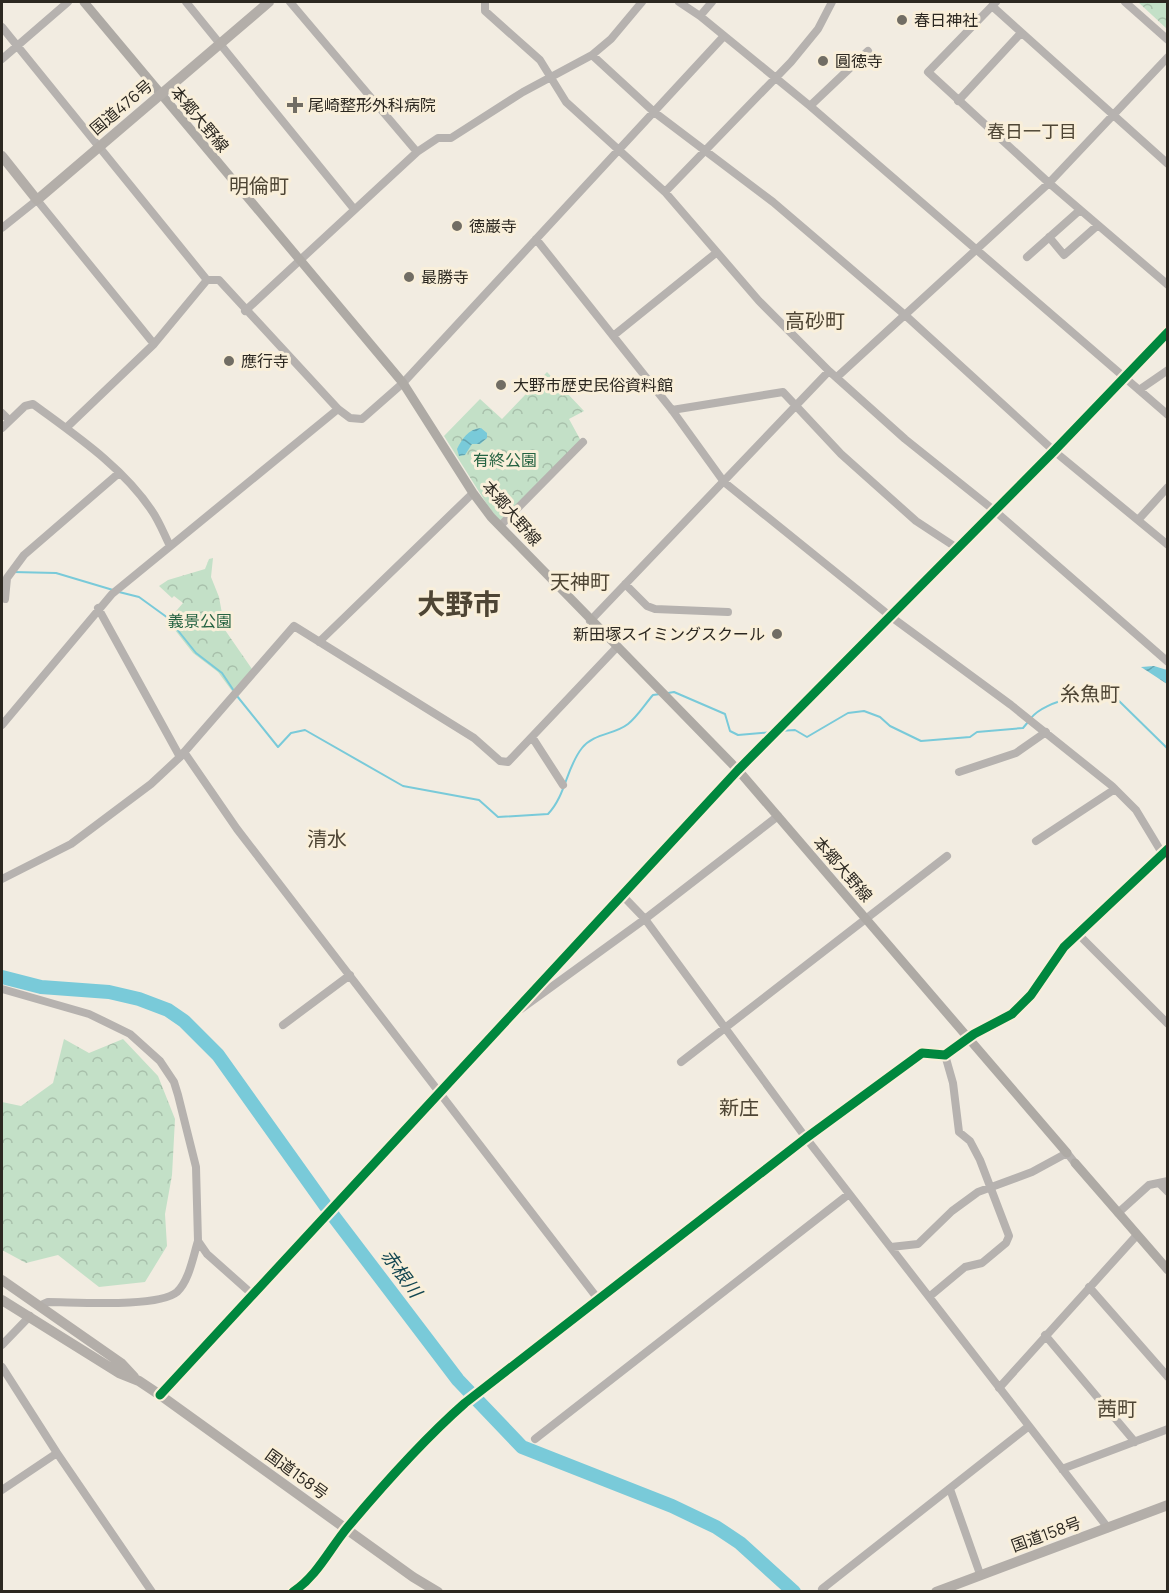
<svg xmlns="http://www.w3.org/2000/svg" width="1169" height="1593" font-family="Manrope,'Noto Sans JP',sans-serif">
  <defs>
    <pattern id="forest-crowns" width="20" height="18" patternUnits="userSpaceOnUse" patternTransform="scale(1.5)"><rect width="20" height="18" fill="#c3e0c7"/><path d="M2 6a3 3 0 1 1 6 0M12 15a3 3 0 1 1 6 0" fill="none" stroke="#a8c0ab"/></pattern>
    <pattern id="water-waves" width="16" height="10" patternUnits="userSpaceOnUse" patternTransform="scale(1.5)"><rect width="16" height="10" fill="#79cad9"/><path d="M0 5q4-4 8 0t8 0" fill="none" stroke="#63a4b0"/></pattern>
  </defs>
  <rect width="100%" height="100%" fill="#f2ece1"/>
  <path fill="url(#forest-crowns)" d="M1138,2H1167V29Z
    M547,372L584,411L569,419L581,441L500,521L488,506L444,436L480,399L502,419Z
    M213,558L211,577L219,597L225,630L252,669L232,691L218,672L193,653L171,625L174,620L171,617L183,603L174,596L172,598L159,586L168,580L205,569L209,559Z
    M64,1039L89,1053L123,1039L158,1076L175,1119L172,1175L165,1214L167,1246L145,1282L99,1287L58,1255L26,1263L2,1250V1102L21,1106L53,1083Z"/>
  <path fill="url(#water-waves)" d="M481,428L487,433V438L480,444H472L465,455L459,456L457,449C462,439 468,429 481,428Z
    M1154,666L1167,670V684L1141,667Z"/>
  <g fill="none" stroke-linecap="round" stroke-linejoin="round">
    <path stroke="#79cad9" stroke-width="2" d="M13,572L56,573L113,590
      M119,592L139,597L168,618L196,653L222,673L234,691
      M668,693L674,692L725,714L730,731L738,735L773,732
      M237,696L278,747L291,733L305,730L403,786L479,800L498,817L548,814C566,795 566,768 582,748C594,733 614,735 628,724C637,717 645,704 653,695L660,694
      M1031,718C1045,700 1097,689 1117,699L1168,749
      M779,731L795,730L807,737L848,713L864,711L880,717L890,726L921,741L970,737L977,732L1023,728L1028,722"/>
    <path stroke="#79cad9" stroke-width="14" d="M2,977L41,987L109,992L139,999L168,1010L184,1021L218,1055L325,1205L458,1380L522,1447L672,1506L716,1527L740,1543L794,1592"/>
    <path stroke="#b6b2af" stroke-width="8" d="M186,2L354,209
      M290,2L417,152
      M485,2V11L540,60L566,102L665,192L759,301L829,371L905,439L995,511L1168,662
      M679,2L700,16L810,106L1168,415
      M996,2L928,72L1049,183L1168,285
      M1125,2L1168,40
      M992,6L1168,164
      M700,16L712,2
      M2,27L207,280H219L338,409L350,418L362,419L403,383L724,36
      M592,55L654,112L773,202L821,243L905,315L1054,451L1168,545
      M2,59L68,2
      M958,101L1021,33
      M810,106L868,51
      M665,192L791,62L818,29L832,2
      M2,228L37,200L154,344
      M1049,237L1064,255L1098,225
      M536,239L672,410L724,482L890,616L1011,705L1112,786L1136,810L1162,853
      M1027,257L1080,210
      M245,311L417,152L438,138H451L523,92L592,55L611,39L642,2
      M613,336L716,253
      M837,377L1049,183L1168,57
      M1139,390L1168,370
      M672,410L783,392L841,454L916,521L957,548
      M2,413L9,420
      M2,428L25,406L33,404C75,435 123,467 152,511C159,521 164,534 169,544
      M66,428L154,344L207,280
      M1138,520L1168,487
      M500,526L583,442
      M625,584L647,606L655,609L728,612
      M5,599L7,578L24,555L119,473
      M98,608L180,757
      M590,621L829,371
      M319,642L473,493
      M2,725L112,594L338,409
      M532,737L563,785
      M184,752L237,829L598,1299
      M959,772L1016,753L1046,732
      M1036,841L1115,789
      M2,879L71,844L151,784L180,757L294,626L474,738L500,761L508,762L617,647
      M621,894L645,919L806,1138L1108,1528
      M1077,933L1168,1024
      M2,989L89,1014L130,1034L160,1061L174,1082L178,1095L196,1167L198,1241L207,1254L252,1294
      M521,1009L645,919L778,816
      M283,1025L350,975
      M681,1062L947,856
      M1160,1184L1168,1192
      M1118,1213L1149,1185L1168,1181
      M891,1247L918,1244L952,1211L978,1192L1032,1172L1067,1153L1075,1163
      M1089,1287L1168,1377
      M929,1297L965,1267L982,1263L1006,1243L1009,1236L980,1160L970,1141L959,1132L953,1083L945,1055
      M39,1306L48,1302C75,1302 158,1308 177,1292C189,1281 193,1257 198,1241
      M1045,1335L1135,1442
      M2,1345L30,1316
      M2,1367L57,1453L152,1592
      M999,1388L1137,1235
      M160,1395L738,770L1054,451L1168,332
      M535,1439L849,1194
      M1062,1469L1168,1429
      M950,1489L980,1574
      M2,1490L57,1453
      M293,1592C317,1576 329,1550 347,1528C383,1485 423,1440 465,1403L806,1138L922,1053L945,1055L974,1034L1012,1014L1031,995L1064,947L1168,849
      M825,1592L822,1589L1029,1426"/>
    <path stroke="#aeaaa5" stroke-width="9" d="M84,2L403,383L473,493L491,517L738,770L1067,1153
      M1075,1163L1168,1270"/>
    <path stroke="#b3aea9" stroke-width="10" d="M2,156L37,200L269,2
      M2,1280L121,1363L134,1377
      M2,1300L119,1373L139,1381L160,1395L413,1577L438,1592
      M936,1592L1168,1505"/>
    <g stroke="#f9efda" stroke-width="13">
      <path id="cycleway" d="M160,1395L738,770L1054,451L1168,332
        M293,1592C317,1576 329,1550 347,1528C383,1485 423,1440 465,1403L806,1138L922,1053L945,1055L974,1034L1012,1014L1031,995L1064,947L1168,849"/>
    </g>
    <use href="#cycleway" stroke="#00873e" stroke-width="9"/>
  </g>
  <g fill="#716d64" stroke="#f9efda" stroke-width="2">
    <circle cx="902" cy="20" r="6"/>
    <circle cx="823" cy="61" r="6"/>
    <path d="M292 96h6v6h6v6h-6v6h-6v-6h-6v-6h6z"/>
    <circle cx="457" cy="226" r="6"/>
    <circle cx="409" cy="277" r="6"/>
    <circle cx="229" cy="361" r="6"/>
    <circle cx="501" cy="385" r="6"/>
    <circle cx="777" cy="634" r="6"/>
  </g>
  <g text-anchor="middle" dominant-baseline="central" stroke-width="6" stroke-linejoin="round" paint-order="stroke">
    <g font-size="16" fill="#2c2821" stroke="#f9efda" text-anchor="start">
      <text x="914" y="20">春日神社</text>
      <text x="835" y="61">圓徳寺</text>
      <text x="308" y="105">尾崎整形外科病院</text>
      <text x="469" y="226">徳巌寺</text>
      <text x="421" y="277">最勝寺</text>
      <text x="241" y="361">應行寺</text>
      <text x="513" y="385">大野市歴史民俗資料館</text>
      <text x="765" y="634" text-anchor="end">新田塚スイミングスクール</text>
    </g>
    <g font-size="16" fill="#2c2821" stroke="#f9efda">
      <text transform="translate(121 107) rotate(-40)">国道476号</text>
      <text transform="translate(200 119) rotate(50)">本郷大野線</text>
      <text transform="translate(512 513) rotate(49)">本郷大野線</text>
      <text transform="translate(843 869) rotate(49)">本郷大野線</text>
      <text transform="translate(297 1474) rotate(36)">国道158号</text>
      <text transform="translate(1046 1534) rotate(-20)">国道158号</text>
    </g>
    <g font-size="16" fill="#256342" stroke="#f9efda">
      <text x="505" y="460">有終公園</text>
      <text x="200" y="621">義景公園</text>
    </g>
    <g font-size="18" fill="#4e4534" stroke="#f9efda">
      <text x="1032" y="131">春日一丁目</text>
    </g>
    <g font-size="18" font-style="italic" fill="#124651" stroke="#f9efda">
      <text transform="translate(402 1273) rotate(54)">赤根川</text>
    </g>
    <g font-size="20" fill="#4e4534" stroke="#f9efda">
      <text x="259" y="185">明倫町</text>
      <text x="815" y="320">高砂町</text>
      <text x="580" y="581">天神町</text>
      <text x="1090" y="693">糸魚町</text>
      <text x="327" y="838">清水</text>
      <text x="739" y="1107">新庄</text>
      <text x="1117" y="1408">茜町</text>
    </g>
    <g font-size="28" font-weight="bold" fill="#4e4534" stroke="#f9efda">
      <text x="459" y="603">大野市</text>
    </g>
  </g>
  <rect width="1169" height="1593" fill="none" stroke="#2c2821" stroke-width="6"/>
</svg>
